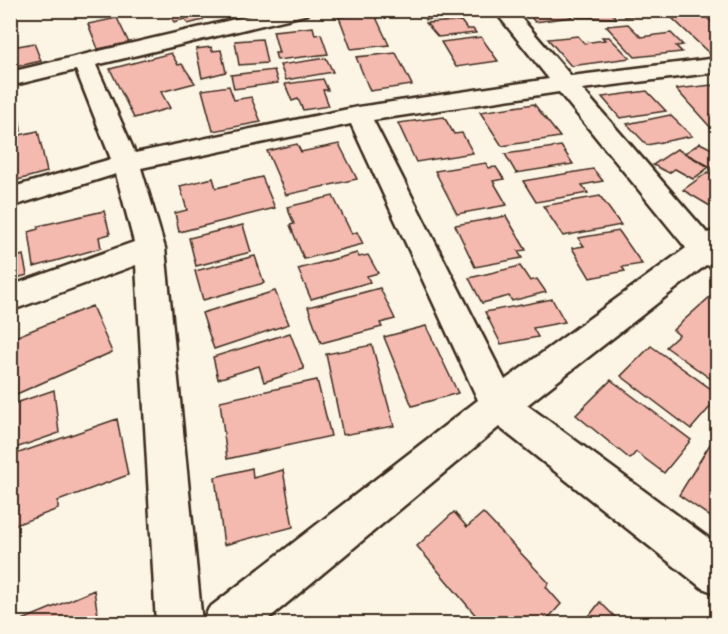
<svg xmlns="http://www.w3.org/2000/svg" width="728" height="634" font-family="'Gochi Hand',sans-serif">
  <rect width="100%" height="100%" fill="#fcf5e5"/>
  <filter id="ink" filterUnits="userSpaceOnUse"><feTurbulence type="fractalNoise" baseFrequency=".0167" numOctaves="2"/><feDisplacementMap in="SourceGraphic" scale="12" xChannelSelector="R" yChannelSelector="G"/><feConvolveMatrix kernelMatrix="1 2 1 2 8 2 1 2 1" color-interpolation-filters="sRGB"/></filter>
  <g filter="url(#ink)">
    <path fill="#f4b9af" stroke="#3b2a1e" stroke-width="1.5" d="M166,10H195L203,20L188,24L185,19L174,22Z
      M417,10H460L463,15L426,20L423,13L418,14Z
      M525,10H565L572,17L535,22Z
      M572,10H609L616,18L578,17Z
      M618,10H657L660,13L625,17Z
      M374,13L389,45L351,49L339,17Z
      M702,14L718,27V53L710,54L671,17Z
      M117,18L129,43L98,49L88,24Z
      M461,21L467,29H473L476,33L438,37L426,23Z
      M628,24L641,37L671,33L683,45L676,46L682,52L635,57L606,26Z
      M313,27L315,35L321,34L328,54L277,60L275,53H279L273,31Z
      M578,36L584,43L605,40L602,37H609L630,58L571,66L548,39Z
      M481,37L498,61L456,67L441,42Z
      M262,39L267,63L239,65L235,41Z
      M34,43L41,61L10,68L13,47Z
      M211,47L212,51L221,50L226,72L202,78L196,49Z
      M171,53L178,65L182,64L195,83L161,92L170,108L134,118L110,69Z
      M396,53L412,85L370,91L356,57Z
      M326,58L333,72L286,80L280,65Z
      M274,70L278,83L234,89L231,75Z
      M323,79L328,90H323L329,106L303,110L298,99L292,101L285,84Z
      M712,85L718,90V127L711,128L676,89Z
      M229,86L234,100L251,97L261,122L213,131L202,90Z
      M16,90L21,131L10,133V92Z
      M647,91L666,111L620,118L602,97Z
      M534,104L560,137L502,146L480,112Z
      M670,115L692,136L647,145L627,124Z
      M444,117L454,134L462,133L473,153L416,162L398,123Z
      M38,131L47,172L10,182V137Z
      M700,143L718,152V171L685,153Z
      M297,144L301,152L339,144L357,179L286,195L267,151Z
      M561,146L573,164L516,173L505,154Z
      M677,149L709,167L693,179L675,169L669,173L653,165Z
      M486,163L488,168L496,167L504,179L493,181L507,205L457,214L435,171Z
      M593,169L603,181L582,185L588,193L536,202L523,181Z
      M708,172L718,178V200L710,206L683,190Z
      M262,177L275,208L179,232L175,213L187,210L180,186L213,178L216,188Z
      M333,196L352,234L357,232L363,244L304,259L290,225L294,224L287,207Z
      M600,196L621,225L563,236L543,206Z
      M104,211L110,234L99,237L101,248L34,267L29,232L38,229V226Z
      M506,216L526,250L518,251L522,258L475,267L455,225Z
      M243,225L251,252L196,266L189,238Z
      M619,231L642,264L622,267L625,271L590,278L572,248L584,246L578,238Z
      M357,253L359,257L368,255L378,273L367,276L370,282L311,299L298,269Z
      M23,255L27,275L10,280V259Z
      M255,256L264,283L203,300L195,271Z
      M520,266L530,281L537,279L546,292L512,301L509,296L482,303L469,278Z
      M380,288L395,319L380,323L382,327L321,343L308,307Z
      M275,291L289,324L214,349L202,313Z
      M712,295L718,299V384L666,347L679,335L673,330Z
      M552,299L565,322L533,328L538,337L501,344L485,312Z
      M92,306L112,352L12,396L10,339Z
      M426,326L458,393L412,406L384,337Z
      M290,333L304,369L264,382L259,366L218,379L213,357Z
      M372,345L394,426L343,435L326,354Z
      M651,346L718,394V398L691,429L621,376Z
      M317,380L331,436L227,459L220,401Z
      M611,380L691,440L664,473L636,452L630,459L576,415Z
      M54,390L59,433L10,450V405Z
      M117,419L128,475L58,501V509L10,527V456Z
      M718,431V522L679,495Z
      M252,468L253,478L283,470L293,527L224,545L215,477Z
      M454,512L467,527L483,513L549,583L546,587L561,604L543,624H483L417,546Z
      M94,590L99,624H13Z
      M600,602L622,624H583Z"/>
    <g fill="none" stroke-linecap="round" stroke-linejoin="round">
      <g stroke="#3b2a1e" stroke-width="5">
        <path id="minor" d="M274,10H310L308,14L96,65L135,153L358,107L549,79L494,10H514L571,76L718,58V72L582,89L707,233L718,230V269L706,265L527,405L718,545V594L702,588L499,427L262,624H156L136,265L10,311V286L134,242L116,174L10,207V188L111,159L76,70L10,86V72ZM559,92L686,248L505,380L373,120ZM351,124L478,400L209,608L202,623L165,248L141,168Z"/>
      </g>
      <use href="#minor" fill="#fcf5e5" fill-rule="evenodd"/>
    </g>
  </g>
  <rect width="728" height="634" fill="none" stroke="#fcf5e5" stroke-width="36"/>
  <rect x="18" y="18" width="692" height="598" fill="none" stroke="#3b2a1e" stroke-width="2" filter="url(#ink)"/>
</svg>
